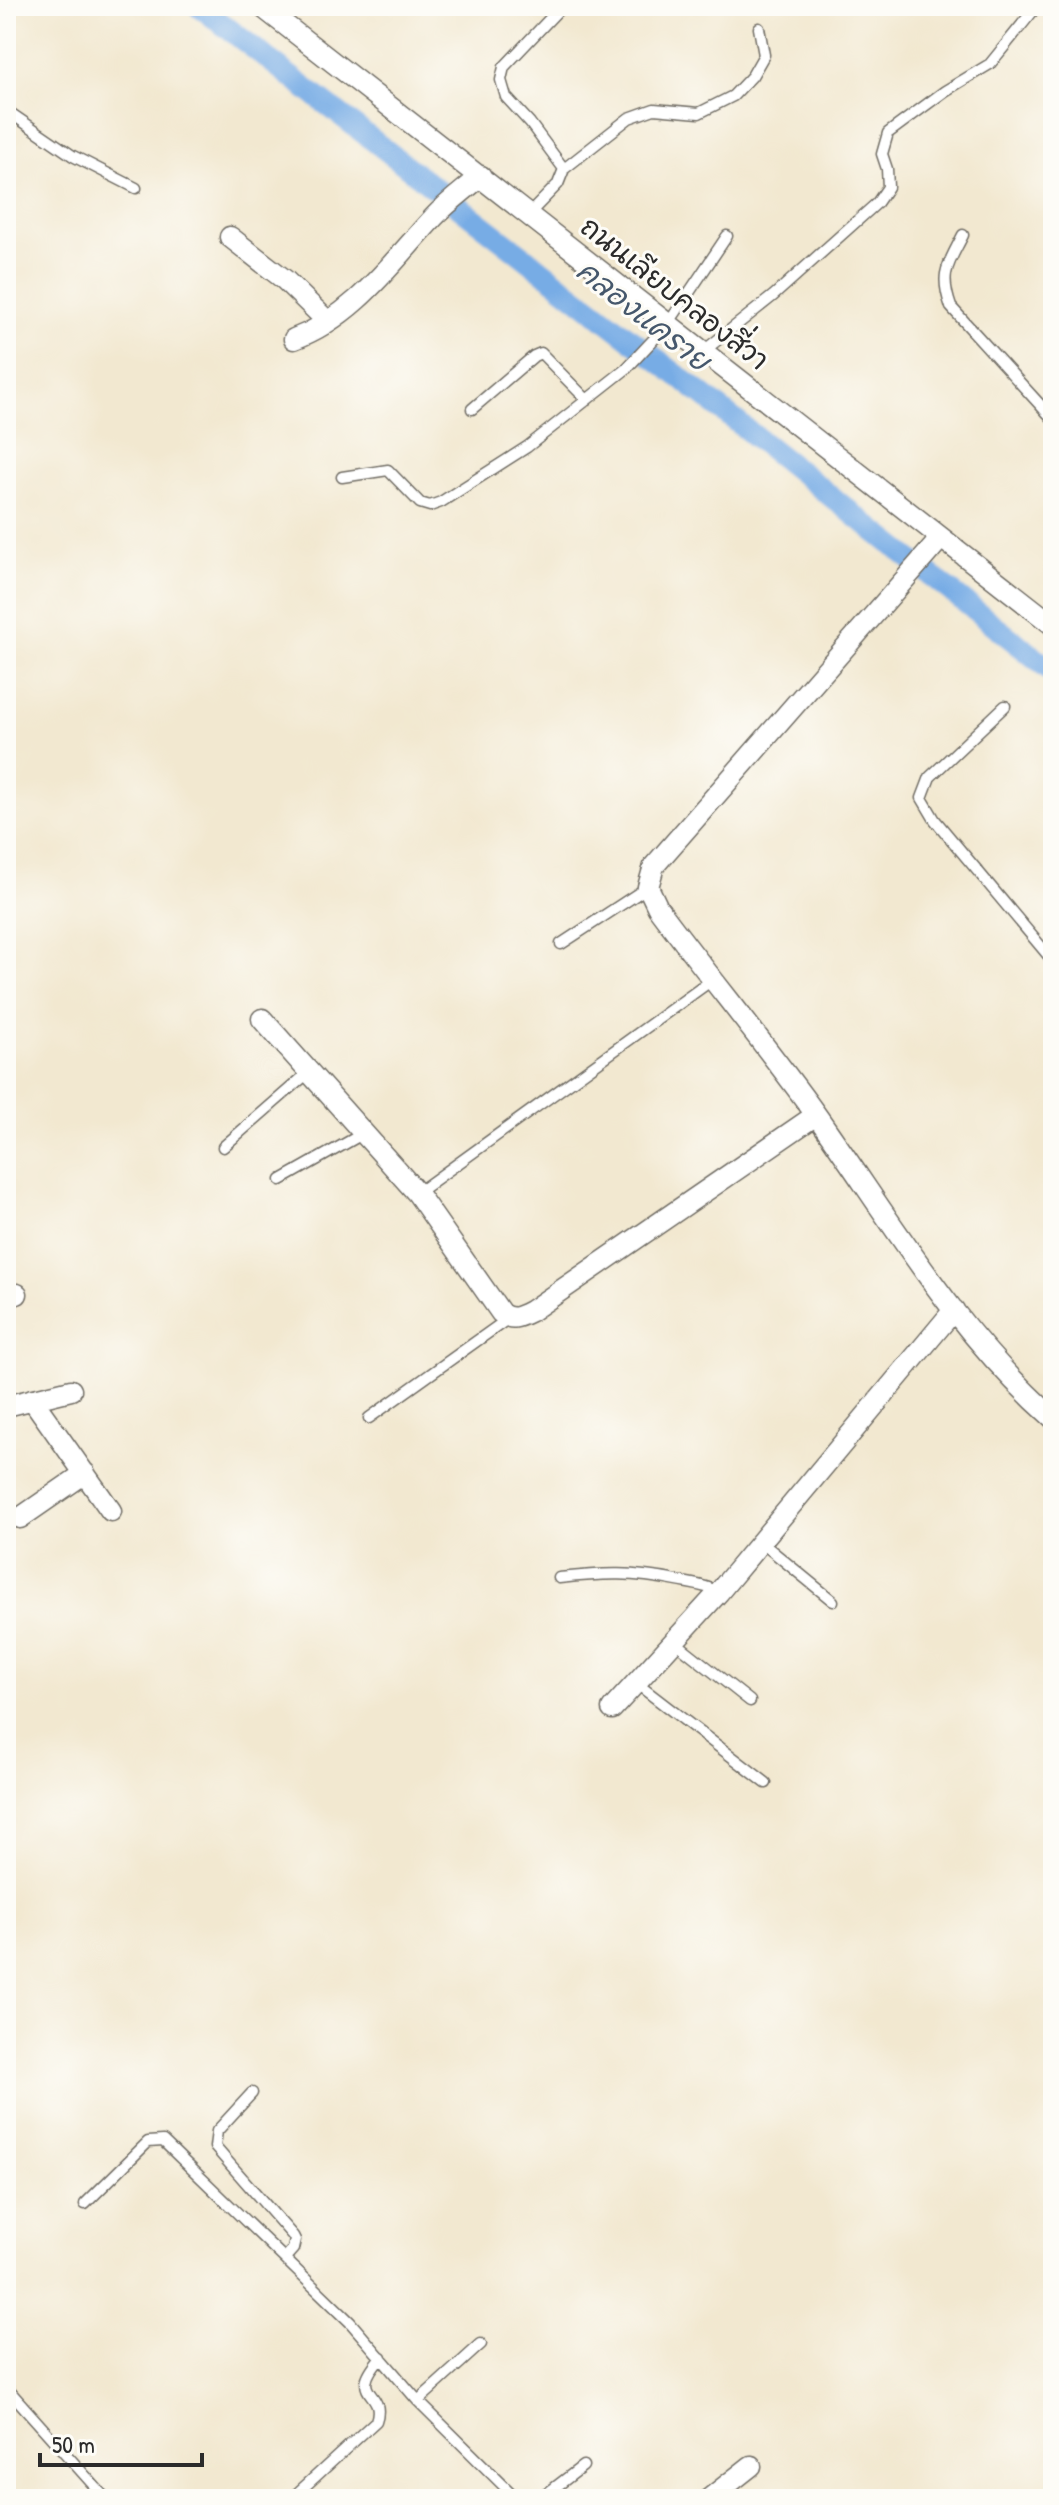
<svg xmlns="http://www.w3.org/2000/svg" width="1059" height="2505" font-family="'Patrick Hand','Playpen Sans Thai',sans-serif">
  <rect width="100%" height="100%" fill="#fdfcf7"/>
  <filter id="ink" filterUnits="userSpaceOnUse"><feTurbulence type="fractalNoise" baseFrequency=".0125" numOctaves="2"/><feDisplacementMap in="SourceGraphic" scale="16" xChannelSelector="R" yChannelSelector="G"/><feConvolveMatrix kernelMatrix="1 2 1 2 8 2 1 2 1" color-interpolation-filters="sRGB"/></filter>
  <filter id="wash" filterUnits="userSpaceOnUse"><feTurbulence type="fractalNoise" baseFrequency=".006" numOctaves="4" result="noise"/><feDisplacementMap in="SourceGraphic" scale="32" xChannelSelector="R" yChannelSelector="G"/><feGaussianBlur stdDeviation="1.8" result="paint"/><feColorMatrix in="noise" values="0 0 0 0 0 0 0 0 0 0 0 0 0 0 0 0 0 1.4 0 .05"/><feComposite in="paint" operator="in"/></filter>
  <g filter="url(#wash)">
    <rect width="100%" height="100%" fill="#f2e8d0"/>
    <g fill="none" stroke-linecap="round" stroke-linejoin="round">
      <path stroke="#77ace5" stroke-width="22" d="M199,6L699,392L1053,672"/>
    </g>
  </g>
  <g filter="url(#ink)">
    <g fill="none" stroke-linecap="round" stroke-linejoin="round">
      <g stroke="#716d65" stroke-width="13">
        <path id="service" d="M6,110L73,156L136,188
          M564,169L629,118L654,109L699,113L733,96L752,76L764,55L759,28
          M529,214L558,184L564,169L530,123L506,97L501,80L504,67L562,6
          M963,235C948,265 939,273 951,307L1053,419
          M705,350L773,296L877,203L888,187L887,169L882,154L888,133L945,91L990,64L1037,6
          M472,409L534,356L541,353L587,400
          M342,477L388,470L420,503L430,506L441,502L527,447L626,369L668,324L727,236
          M1005,706L930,777L922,798L935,820L1053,961
          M561,944L648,887
          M223,1147L309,1072
          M281,1180L364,1133
          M417,1193L712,980
          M369,1418L509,1318
          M761,1542L833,1601
          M559,1578C605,1573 632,1572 677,1581C692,1584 706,1585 719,1592
          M674,1641L750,1701
          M636,1683L766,1783
          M252,2093L217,2131L215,2147L293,2236L295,2240L293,2249L285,2258
          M85,2204L148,2142L163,2141L350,2322L418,2401L517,2499
          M6,2387L106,2499
          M418,2401L481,2344
          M291,2499L376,2421C387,2389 345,2398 381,2357
          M540,2499L583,2466"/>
      </g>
      <g stroke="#716d65" stroke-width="23">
        <path id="minor" d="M261,6L1053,625
          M230,237L285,280L327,321
          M294,339C354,317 392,262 434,217C448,202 465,190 481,176
          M941,538L654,866L648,887L658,908C710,978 766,1045 817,1116C890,1219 957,1334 1053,1418
          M262,1019L417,1193L501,1313C512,1321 519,1317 531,1311L816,1115
          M6,1297L17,1294
          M32,1399L111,1511
          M6,1406L71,1390
          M20,1518L85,1473
          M612,1709L719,1592L954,1310
          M709,2499L751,2466"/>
      </g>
      <use href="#service" stroke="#fff" stroke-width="10"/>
      <use href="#minor" stroke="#fff" stroke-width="20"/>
    </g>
  </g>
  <g text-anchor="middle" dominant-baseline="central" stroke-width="6" stroke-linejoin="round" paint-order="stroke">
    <g font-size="28" fill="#2b2b2b" stroke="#fdfcf7">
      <text transform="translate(675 293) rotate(38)">ถนนเลียบคลองสี่วา</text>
    </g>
    <g font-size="30" font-style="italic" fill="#46586c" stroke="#fdfcf7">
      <text transform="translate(644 315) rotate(38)">คลองเเคราย</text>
    </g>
  </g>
  <rect width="1059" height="2505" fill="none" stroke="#fdfcf7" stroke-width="32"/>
  <path d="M40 2453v12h162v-12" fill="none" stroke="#2b2b2b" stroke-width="4"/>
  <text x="52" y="2453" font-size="24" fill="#2b2b2b" stroke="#fdfcf7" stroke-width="6" paint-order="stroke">50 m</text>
</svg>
